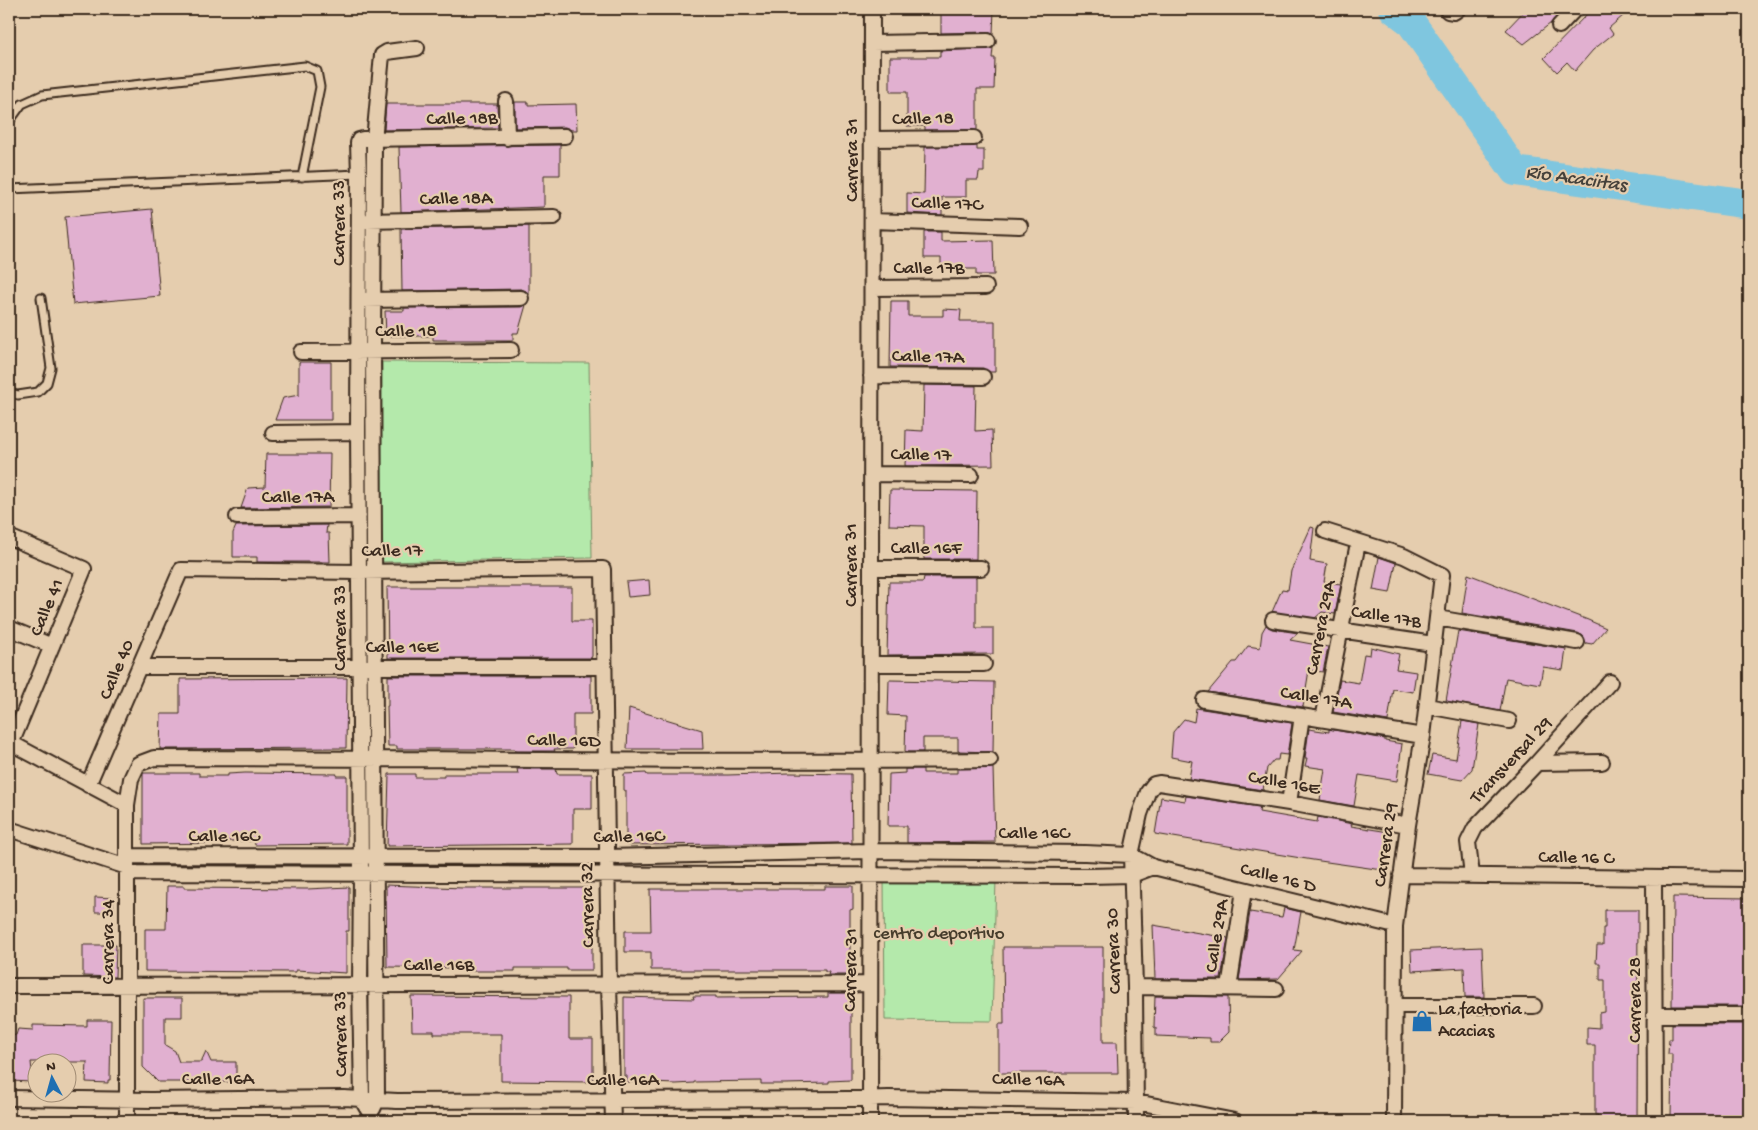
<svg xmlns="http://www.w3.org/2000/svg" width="1758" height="1130" font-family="'Gochi Hand',sans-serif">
  <rect width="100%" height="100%" fill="#e5cdae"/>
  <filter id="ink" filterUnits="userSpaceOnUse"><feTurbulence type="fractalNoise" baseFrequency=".02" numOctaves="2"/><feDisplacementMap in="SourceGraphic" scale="10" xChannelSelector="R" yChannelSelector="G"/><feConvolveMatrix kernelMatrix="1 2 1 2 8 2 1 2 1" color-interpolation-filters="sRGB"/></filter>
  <g filter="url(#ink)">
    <path fill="#b4e9ab" stroke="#788a64" d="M382,362L589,363L592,558L381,562Z
      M884,877L996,879L992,1021L885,1020Z"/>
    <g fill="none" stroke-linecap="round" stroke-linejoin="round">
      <path stroke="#7fc6df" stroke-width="30" d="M1394,9L1410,21L1515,171L1749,204"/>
    </g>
    <path fill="#e1b0d0" stroke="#3b2a1e" d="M941,9H994L993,34L988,32L941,33Z
      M1526,9H1563L1551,23L1524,44L1506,30Z
      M1592,9H1631L1609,28L1613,34L1593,50L1575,71L1567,62L1557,72L1544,58Z
      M993,48L992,58H995L994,89H977V130H925V126H907V92H890V57H940V51Z
      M515,102H528V105L576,104L577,130H571L565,127L515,128Z
      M386,104H497L498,128L384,130Z
      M560,145V175H544V207L401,212L399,147Z
      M977,146V150H984V172H979L978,180H966V197H942V215L907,213V193L924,194L925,147Z
      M152,209L160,296L73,304L65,217Z
      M529,226V295L526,291L521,289L402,291L401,229Z
      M924,232H941V241L993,240L994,275H976V269H941V258H924Z
      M891,301H908V316H943V309L961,310L960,321H995V372H990L983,368L890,367Z
      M526,305L518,333H513V340H433V336H386L385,311H404V308L521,307Z
      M299,362H331V420H275L283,398L299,395Z
      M924,385L976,386L975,431L992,430L993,465L905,466L906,430L923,431Z
      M266,454H330L329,507L241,508L248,488L265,487Z
      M890,490L977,491L976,559H924V526L889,525Z
      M327,525L326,533H329L330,562H257V557H233V533L236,526Z
      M1311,527L1314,528L1310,561L1327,564L1324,582L1341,584L1335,614L1322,612L1315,618L1272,612L1282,589L1288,590L1291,571Z
      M1379,557L1396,563L1390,593L1373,590Z
      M1468,574L1588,620L1606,628L1592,644L1586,643L1583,636L1578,633L1462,613Z
      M924,577H976V628H993V654L887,655L889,582H923Z
      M649,580L650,595L628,597L626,582Z
      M387,587H572V621H592V656L591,658H388Z
      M1266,625L1272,629L1298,633L1290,640L1328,647L1323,672L1309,670L1303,707L1208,692L1233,662H1236L1248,646L1260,648L1262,632Z
      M1458,631L1566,649L1563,670L1543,667L1540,684L1506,678L1500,711L1446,701Z
      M1371,647L1399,654L1396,669L1416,672L1413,692L1393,689L1388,721L1333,712L1340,680L1359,683L1364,654L1370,655Z
      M388,676H591V714H573V749H554L555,751H516L515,749H397V746H388L387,706H388Z
      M347,678L346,748L160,749L161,714H180V679Z
      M889,680L994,682L993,752L958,751V738H923V752H905L906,716L888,715Z
      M629,708L702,730L703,749H627Z
      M1196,708L1292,723L1287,755L1279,754L1278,760H1274L1267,768L1263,790L1189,779L1192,761L1171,757L1173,732L1184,719L1194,722Z
      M1462,721L1479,724L1472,769L1462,780L1428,774L1432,755L1456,759Z
      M1309,729L1329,732V729L1385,739V741L1402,744L1397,781L1359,775L1354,806L1320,800L1325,769L1305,766L1307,758H1305Z
      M993,768L995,842L907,843V826H888L889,774L905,773V769H923V773H957V769Z
      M517,769H556L557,774H592V809H573V844L387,846L389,774H415V777H444V774H518Z
      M143,773H199V776H228V774L245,773L337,774L336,776H347V844L255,845L254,841H226V843L143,844Z
      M646,773L647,775H728L790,773L851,774L852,843L626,845V791L624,790V774Z
      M1186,796L1260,807L1259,812L1317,822L1318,817L1352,824L1351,826L1389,832L1383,870L1313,860L1155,834L1161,797L1185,801Z
      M386,885L463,888H590V930H592V970H567V968H515V971H462V968L387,967Z
      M167,886H184V888L307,889L349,887V931H346V973L296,970V972L145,971V929H166Z
      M825,886H853V909L850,910V975H828L829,972H825V970H651V952H625V931H651L650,889H825Z
      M95,897L113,898V912H95Z
      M1673,897L1749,898V1006H1672Z
      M1284,908L1301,912L1294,950L1302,951L1278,979L1239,980L1250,912L1282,917Z
      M1605,910H1638L1637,1121H1598V1115H1595V1045H1587V1027L1599,1028V1013L1605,1012V980H1600V963H1596L1597,945H1603V928H1605Z
      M1153,925L1228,938L1221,979H1155Z
      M83,945H116L115,977L83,976Z
      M1003,947H1103V1042H1117L1118,1073H999V1024H1004Z
      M1482,947L1484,997H1465L1464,968L1412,971L1411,950Z
      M828,993H850L851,994V1080L829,1081V1083L784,1084H761V1081L694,1082V1083L676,1084L627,1082V1076H624V997L694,999L693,996H716V998L828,997Z
      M411,996L569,997V1039H593V1082L501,1081V1034H434V1031H412Z
      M1155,996L1228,997L1229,1032L1219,1042H1210V1038L1156,1036V1028L1154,1027Z
      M143,998H182V1017H165V1045L175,1051L179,1062H201L206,1051L211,1062H236V1082H158L143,1067Z
      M87,1020H111L110,1080H108V1083L86,1082L87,1062H31L33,1082L9,1081V1036L16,1035L18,1029L33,1030V1025L87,1026Z
      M1672,1024H1749V1121H1691V1119H1671L1672,1054H1668L1669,1039H1672Z"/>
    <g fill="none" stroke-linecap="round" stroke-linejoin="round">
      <g stroke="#3b2a1e" stroke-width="11">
        <path id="lane" d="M9,122L22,104L42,95L305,66L317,71L320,87L302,177
          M9,189L359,174
          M9,393L18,395L38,392L47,383L51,368L41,298"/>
      </g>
      <g stroke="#3b2a1e" stroke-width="18">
        <path id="street" d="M1446,9L1448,11L1454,12L1458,9
          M1559,26L1575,9
          M872,43L988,41
          M506,101L507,138
          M872,139L974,138
          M367,221L554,217
          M872,221L1020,226
          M872,288L986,287
          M364,300L521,298
          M301,352L511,350
          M871,376L983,377
          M273,433L358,432
          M871,474L971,475
          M237,517L359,516
          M1325,531L1404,556L1442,575L1423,736L1408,825L1395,926L1394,1121
          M9,537L84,569L11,744
          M871,568H981
          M1437,618L1577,642
          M1273,620L1433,644
          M9,628L52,646
          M871,664H984
          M140,667H604
          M1204,700L1423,736
          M1427,706L1509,721
          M1323,719L1358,543
          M9,742L127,805
          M1537,763L1602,762
          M88,785L181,570L360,572L603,569L609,985L613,1121
          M1289,803L1302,716
          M9,829L127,867
          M127,856L607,857L870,851L1085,853L1131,855L1153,867L1395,926
          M128,873L1089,876L1132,875L1153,867
          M1401,875L1749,879
          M1472,875L1468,842L1475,828L1537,763L1610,682
          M1654,879L1655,1121
          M9,986L870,984
          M1135,987L1276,989
          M1229,988L1244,890
          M1395,1006H1534
          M1654,1015H1749
          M9,1098L151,1100L344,1098L397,1101L851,1099L889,1098L1136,1102L1235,1121
          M373,1109L377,1100L373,351L374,140L382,55L387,52L417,48
          M371,1115L362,1100L360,985L361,874L358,432L359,174L358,143L359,140L363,139L565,136
          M127,1121V805L131,779L138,764L154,758C432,758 711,763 990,760
          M870,1121L872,9
          M1136,1121L1135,987L1131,855L1140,814L1148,792L1154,784L1159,783L1289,803L1408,825"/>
      </g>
      <use href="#lane" stroke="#e5cdae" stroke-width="7"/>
      <use href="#street" stroke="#e5cdae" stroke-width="14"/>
    </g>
  </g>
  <defs>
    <g id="shop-bare" transform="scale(1.725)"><path d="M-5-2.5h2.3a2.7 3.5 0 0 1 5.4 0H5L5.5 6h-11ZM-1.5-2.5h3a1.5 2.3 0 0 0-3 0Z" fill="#1f6fb2" stroke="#e5cdae" stroke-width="2.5" paint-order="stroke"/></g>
  </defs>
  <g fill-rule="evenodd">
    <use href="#shop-bare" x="1422" y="1021"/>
  </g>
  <g text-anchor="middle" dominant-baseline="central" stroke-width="4.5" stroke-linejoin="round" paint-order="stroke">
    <g font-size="19" fill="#3b2a1e" stroke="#e5cdae">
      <text transform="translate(462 120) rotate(-1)">Calle 18B</text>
      <text transform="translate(923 120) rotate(-1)">Calle 18</text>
      <text transform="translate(853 160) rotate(-90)">Carrera 31</text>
      <text transform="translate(456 200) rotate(-1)">Calle 18A</text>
      <text transform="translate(947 205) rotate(2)">Calle 17C</text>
      <text transform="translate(340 223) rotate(-90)">Carrera 33</text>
      <text x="929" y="269">Calle 17B</text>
      <text x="406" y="332">Calle 18</text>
      <text transform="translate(928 358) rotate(1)">Calle 17A</text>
      <text transform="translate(921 456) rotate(1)">Calle 17</text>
      <text x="298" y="498">Calle 17A</text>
      <text x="926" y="549">Calle 16F</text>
      <text transform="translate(392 552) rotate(-1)">Calle 17</text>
      <text transform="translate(852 565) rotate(-90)">Carrera 31</text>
      <text transform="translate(48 608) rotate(-67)">Calle 41</text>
      <text transform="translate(1386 618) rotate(9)">Calle 17B</text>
      <text transform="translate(341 628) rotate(-90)">Carrera 33</text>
      <text transform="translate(1322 628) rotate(-79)">Carrera 29A</text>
      <text x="402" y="648">Calle 16E</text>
      <text transform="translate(118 670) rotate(-67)">Calle 40</text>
      <text transform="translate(1316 699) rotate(9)">Calle 17A</text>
      <text transform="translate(564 742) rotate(1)">Calle 16D</text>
      <text transform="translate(1512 761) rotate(-47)">Transversal 29</text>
      <text transform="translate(1284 784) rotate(10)">Calle 16E</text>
      <text x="1034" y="834">Calle 16C</text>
      <text x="224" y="837">Calle 16C</text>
      <text transform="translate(629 838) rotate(-1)">Calle 16C</text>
      <text transform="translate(1387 845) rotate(-82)">Carrera 29</text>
      <text transform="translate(1576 859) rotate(1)">Calle 16 C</text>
      <text transform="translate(1278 879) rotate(14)">Calle 16 D</text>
      <text transform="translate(589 905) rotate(-91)">Carrera 32</text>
      <text transform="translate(1218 936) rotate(-81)">Calle 29A</text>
      <text transform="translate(109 942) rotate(-90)">Carrera 34</text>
      <text transform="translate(1115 951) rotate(-92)">Carrera 30</text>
      <text x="439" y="966">Calle 16B</text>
      <text transform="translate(852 970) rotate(-89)">Carrera 31</text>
      <text transform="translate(1636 1000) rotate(-90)">Carrera 28</text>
      <text transform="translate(342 1034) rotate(-91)">Carrera 33</text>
      <text x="218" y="1080">Calle 16A</text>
      <text x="623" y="1081">Calle 16A</text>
      <text transform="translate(1028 1081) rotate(1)">Calle 16A</text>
    </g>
    <g font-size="19" fill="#473d2c" stroke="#e5cdae">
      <text x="939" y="934">centro deportivo</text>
    </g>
    <g font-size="19" fill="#3b2a1e" stroke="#e5cdae" text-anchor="start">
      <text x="1438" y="1010">La factoria<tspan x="1438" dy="22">Acacias</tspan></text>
    </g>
    <g font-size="20" font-style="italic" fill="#45413b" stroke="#e5cdae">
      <text transform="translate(1576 180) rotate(8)">Río Acaciitas</text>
    </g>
  </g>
  <rect width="1758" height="1130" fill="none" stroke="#e5cdae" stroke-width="30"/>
  <rect x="15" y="15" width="1728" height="1100" fill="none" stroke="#3b2a1e" stroke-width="2" filter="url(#ink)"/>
  <g transform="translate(52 1078) rotate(354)"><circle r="24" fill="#e5cdae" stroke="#a18c74"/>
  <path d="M0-4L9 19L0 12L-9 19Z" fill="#1f6fb2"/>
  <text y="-8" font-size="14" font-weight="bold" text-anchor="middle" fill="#3b2a1e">N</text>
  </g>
</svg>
